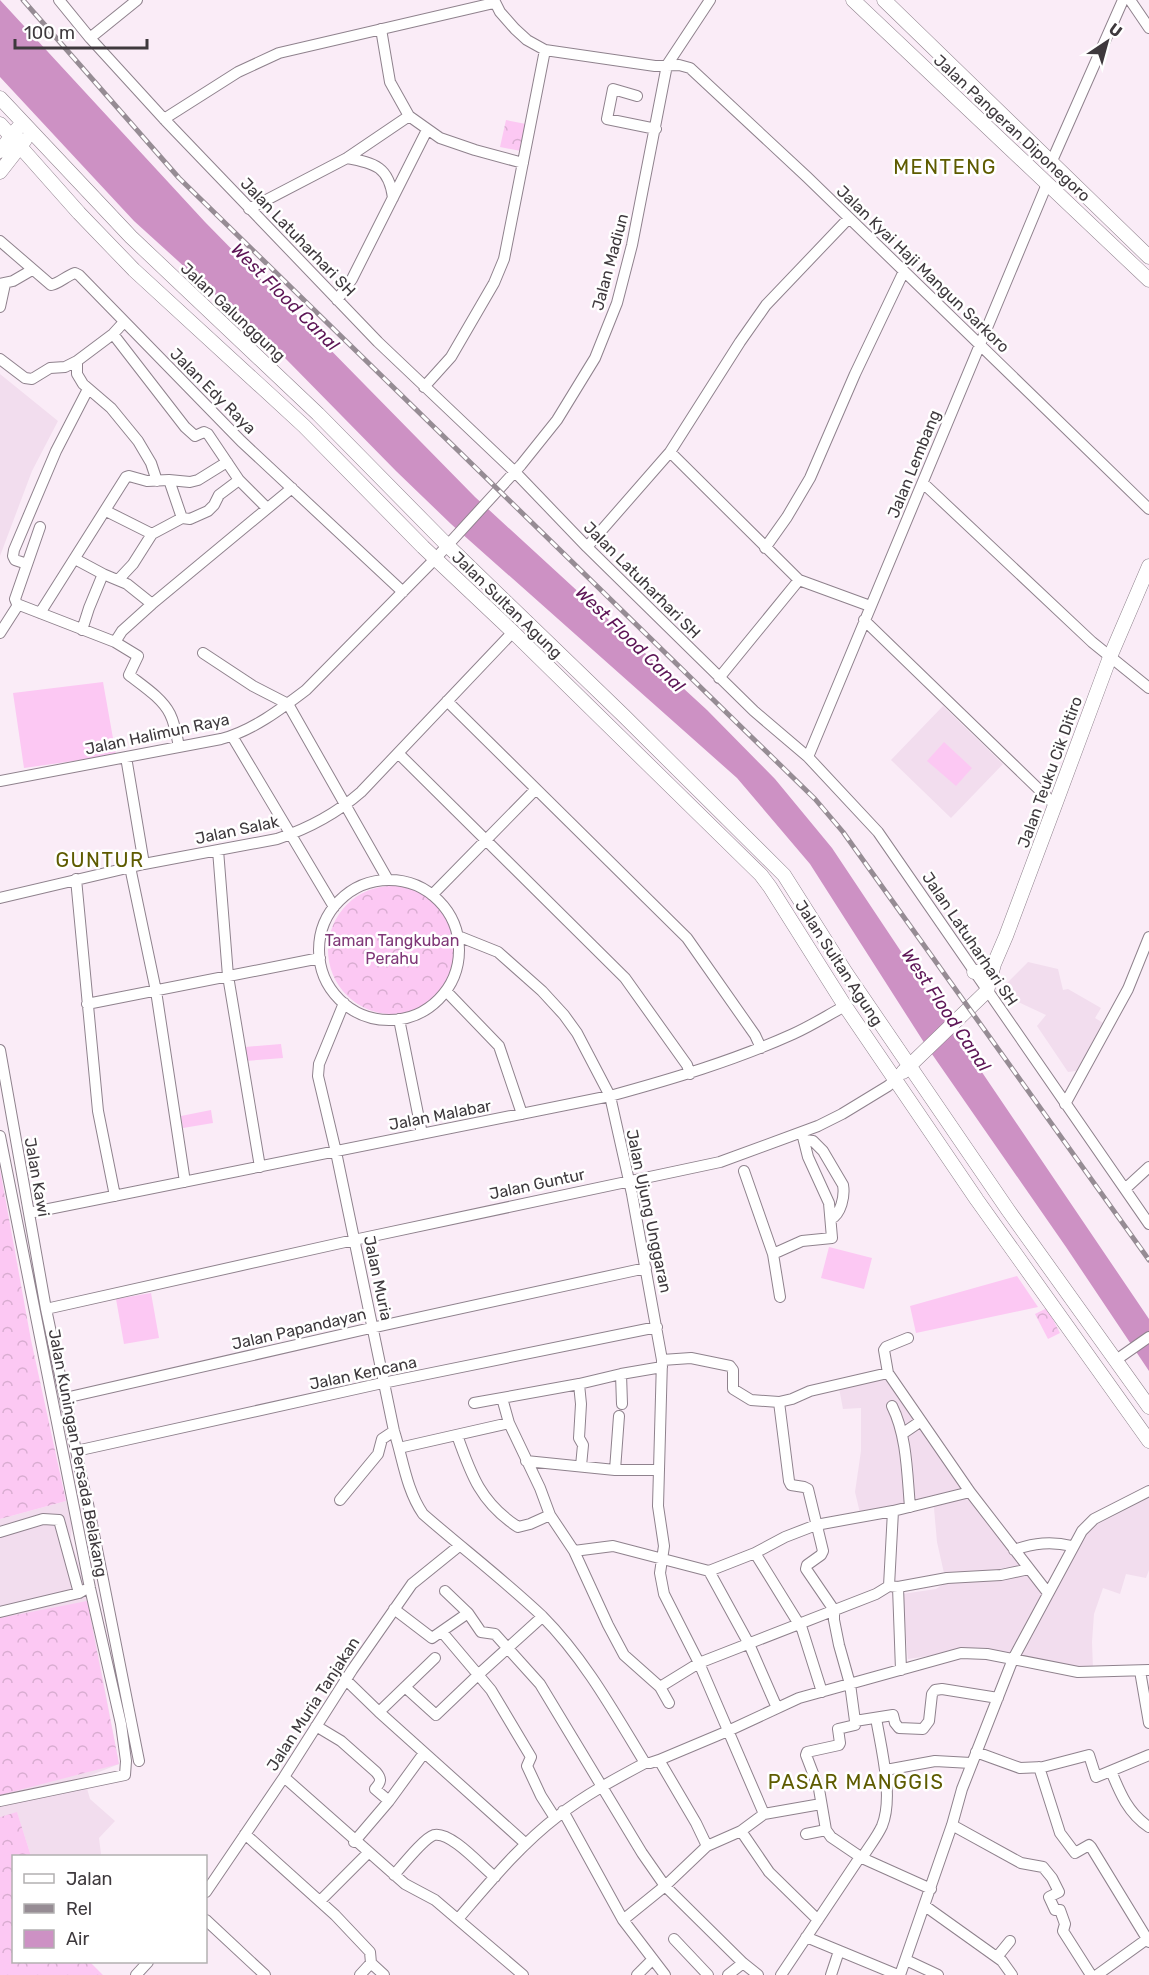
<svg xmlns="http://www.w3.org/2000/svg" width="1149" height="1975" font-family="Rubik,sans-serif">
  <defs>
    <pattern id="forest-crowns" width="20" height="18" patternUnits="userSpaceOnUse" patternTransform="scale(1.5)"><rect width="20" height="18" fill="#fcc8f3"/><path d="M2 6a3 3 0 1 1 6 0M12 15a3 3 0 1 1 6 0" fill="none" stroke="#d9add1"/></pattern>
  </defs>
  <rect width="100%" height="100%" fill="#faecf7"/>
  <path fill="#f2ddee" d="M0,374L58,421L32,471L0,556Z
    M943,706L1003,764L951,818L891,760Z
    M1028,962L1058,969L1063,990L1068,989L1101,1008L1095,1018L1105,1024L1076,1071L1068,1072L1037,1026L1046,1015L1014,1000L1006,984Z
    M886,1377L960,1486L1043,1595L1010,1657L962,1651L908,1659L902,1594L936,1589L946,1582L937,1542L933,1497L860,1513L855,1492L861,1451V1408L843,1409L839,1388Z
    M1149,1498V1570L1146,1578L1126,1574L1120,1594L1103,1588L1094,1614L1092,1642L1093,1669L1017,1658L1080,1542L1094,1526Z
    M66,1501L72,1520L71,1539L86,1589L119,1764L84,1778L90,1799L115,1821L99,1838L101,1854L99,1856H31L17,1813L0,1817V1519Z"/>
  <path fill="#fcc8f3" d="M103,682L116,755L24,768L13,693Z
    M944,742L972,768L956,786L927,761Z
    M281,1044L283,1058L246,1061L245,1047Z
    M211,1110L213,1123L183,1128L181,1116Z
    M829,1247L872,1258L864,1289L821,1278Z
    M1017,1276L1038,1307L916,1333L910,1306Z
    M151,1293L159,1338L124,1344L116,1299Z"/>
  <path fill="url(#forest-crowns)" d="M506,120L531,125L526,152L500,147Z
    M328 950a64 64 0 1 1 128 0a64 64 0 1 1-128 0Z
    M0,1169L31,1340L66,1501L0,1519Z
    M1047,1308L1060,1333L1048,1339L1035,1314Z
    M87,1601L119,1764L0,1795V1618Z
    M17,1812L31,1856H14V1962H90L103,1975H0V1817Z"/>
  <path fill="#cd91c4" d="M0,0L205,222L475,497L707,710L775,779L832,848L950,1025L1149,1319V1371L1066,1247L925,1044L810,864L737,778L451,524L396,471L285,358L134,221L0,77Z"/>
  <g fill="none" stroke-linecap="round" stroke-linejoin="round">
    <g stroke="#8f828d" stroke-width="12">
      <path id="minor" d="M59,0L90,38L164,119L378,342L515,472L587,547L754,711L808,757L878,832L1149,1224
        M494,0L500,12L515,29L527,40L545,50L655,66L679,65L690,68L807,177L1149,509
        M1130,0L1149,28
        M381,29L390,82L409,116L440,138L475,150L523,163
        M90,38L137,0
        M637,96L613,89L607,119L656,129
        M164,119L238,72L279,53L494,3
        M347,158C375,163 389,167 393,198
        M1051,163L1123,0
        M249,209L347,158L409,116
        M0,241L51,285C60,283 66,276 75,273L79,275L241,441L403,592
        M0,284L13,281L32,270
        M337,300L352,279L427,130
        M0,307L5,284
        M113,334L185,427L195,436L204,432L208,434L239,480L267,508
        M0,359L25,378L32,379L50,368L65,367L77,361L113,334L124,322
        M77,361V374L83,384L111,408L138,441L151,463L157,481
        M424,387L451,357L494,283L504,259L545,50
        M670,452L799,580L870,606
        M169,480L182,518
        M923,483L1092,642L1149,688
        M106,511L152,534
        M40,527L15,599L17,604L115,642L138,656L129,675C143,686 162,698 170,714C175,724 177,736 179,747
        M587,547L670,452L740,342L766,305L849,218
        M765,548L787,517L810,478L855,374L904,271
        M75,559L103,574
        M27,564L15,560L13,556L14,550L56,451L88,389
        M118,580L133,564L152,534L182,518L190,519L208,511L214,505L219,495L239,480
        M40,613L126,477L129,476L147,481L169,480L190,482L198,480L227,462
        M864,620L1055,805
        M82,630L89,608L103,574L127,584L152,604
        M0,633L18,605
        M115,642L122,631L152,604L292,488
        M203,653L253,686L288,704L388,880
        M719,678L799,580
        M447,701L687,938L755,1035L761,1048
        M232,736L334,907
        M398,753L625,978L687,1065L690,1074
        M126,757L144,864
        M808,757L1047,184
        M0,781L221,739C252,731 281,709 306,690L435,559L521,465L557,420L595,358L617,303L632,245L667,65L710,0
        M218,850L228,976L260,1167
        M130,867L156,991L185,1182
        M76,879L98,1111L115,1196
        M319 950a70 70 0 1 1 140 0a70 70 0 1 1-140 0Z
        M432,895L536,789
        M0,898L144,864L277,839C307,829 337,813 361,792L513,632
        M458,936L498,952L542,991L564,1015L577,1033L610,1096L632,1194L662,1360L658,1506L664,1546L660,1573L664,1594L699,1663L764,1814
        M446,991L499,1046L522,1114
        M344,1003L319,1064L318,1076L336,1152L394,1431C403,1459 406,1489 423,1514C462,1548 504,1580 542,1616C584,1658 614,1712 645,1763
        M87,1004L320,958
        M399,1019L422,1134
        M0,1050L46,1309L85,1493
        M1065,1104L1128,989L1149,937
        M0,1136L90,1588L121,1724L126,1761L125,1775L0,1801
        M804,1140L813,1141L823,1151L843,1185C845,1196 841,1214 831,1219
        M744,1171L773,1254L780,1297
        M1125,1189L1149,1167
        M29,1213L610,1096C672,1079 733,1061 793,1034C811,1026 828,1015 845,1006
        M773,1254L802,1241L832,1238L829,1203L808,1157L802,1133
        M46,1309L354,1240L720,1162L818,1126L842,1114L888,1086L896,1079
        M908,1338L886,1347L884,1350L888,1373L970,1492L1048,1593
        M662,1360L691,1358L730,1366L733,1370V1389L751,1400L779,1402L792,1399L810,1391L888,1373
        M1116,1360L1149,1337
        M621,1374L622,1404
        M579,1384L581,1404L579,1438L583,1445L581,1466
        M65,1398L362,1330L646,1268
        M502,1398L509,1423L540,1488L550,1515L574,1551L608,1625L624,1655L660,1687L699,1663L876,1594L889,1586L898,1587L947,1578L1001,1575L1029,1569
        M779,1402L789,1481L791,1485L804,1487L808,1489L823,1551L821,1555L807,1565L806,1569L834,1610V1620L839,1645L850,1684L855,1721
        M474,1403L579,1384L621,1374L662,1367
        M892,1406C907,1436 907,1473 910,1507
        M902,1434L921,1421
        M457,1435C471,1475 481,1503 518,1527L530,1524L550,1515
        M399,1448L509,1423
        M76,1451L378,1384L657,1327
        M526,1461L615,1470H658
        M615,1470L619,1416
        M340,1500L378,1454L382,1439L394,1431
        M88,1504L139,1761
        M0,1532L43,1519L59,1520L79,1593
        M1014,1550C1034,1543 1051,1541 1072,1546
        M574,1551L613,1546L709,1571L755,1553L785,1537L816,1525L893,1511L970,1492
        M755,1553L802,1629L822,1692
        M709,1571L749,1644L777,1708
        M889,1586L893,1511
        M898,1587L901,1670
        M445,1591L468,1613L481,1632L495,1634L540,1684L642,1853L665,1886L743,1963L758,1975
        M394,1609L432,1638L468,1613
        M0,1612L79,1593L84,1590
        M442,1632L491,1690L531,1757L527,1766L541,1796L555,1818
        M1140,1671L1149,1723
        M346,1680L379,1712L526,1844
        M405,1687L436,1715L479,1674L542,1617
        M660,1687L669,1703
        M379,1712L435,1658
        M855,1721V1725L838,1729L840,1743L839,1745L807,1752L806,1755L819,1789L826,1830L831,1837L862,1858L931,1889
        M855,1721L893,1715L895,1723L899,1728L923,1729L929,1721L932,1694L935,1690L942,1689L998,1698
        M316,1726L341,1741L376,1772C382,1779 381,1782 375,1789L389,1801
        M976,1752L1020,1768L1043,1767L1089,1755L1096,1777L1149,1755
        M659,1760L696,1823L707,1846
        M1039,1767L1060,1833L1075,1853L1089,1845L1091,1847L1149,1942
        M886,1770L935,1761L971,1763
        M1111,1771C1120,1793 1128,1813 1149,1827
        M284,1777L405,1884L435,1900L523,1975
        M563,1811L623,1920L665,1975
        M952,1825L1021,1863L1043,1867L1052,1878L1059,1892L1049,1897L1055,1910H1060L1065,1924L1063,1931L1091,1975
        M741,1831L769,1872L818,1920
        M245,1834L335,1915L370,1952L371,1963L384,1975
        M806,1834L826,1830
        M354,1842L389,1801L424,1753
        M862,1858C868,1848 877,1837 882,1826C894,1797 881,1748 876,1718
        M394,1875C402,1866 424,1838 434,1835C451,1831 482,1867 495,1877
        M206,1892L284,1777L352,1670L412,1584L459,1546
        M320,1901L368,1853
        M925,1906L1002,1961L1012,1975
        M458,1919C489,1883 520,1845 558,1816C585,1795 615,1779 645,1763H650L659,1760L728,1731L799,1698L961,1653L987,1654L1078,1672L1149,1670
        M206,1920L265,1975
        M623,1920L665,1886L707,1846L741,1831L764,1814L821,1804
        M806,1937L898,1975
        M674,1939L708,1975
        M997,1957L1010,1941
        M906,1960L938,1975
        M136,1975L148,1962
        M360,1975L371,1963
        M637,1975L652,1960
        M728,1975L743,1963
        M781,1975L860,1857
        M831,1975L839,1951
        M900,1975L952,1825L962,1789L1013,1659L1082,1531L1094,1519L1149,1491
        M1097,1975L1147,1939"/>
    </g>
    <g stroke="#8f828d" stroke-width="15">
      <path id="major" d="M853,0L1149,280
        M884,0L1149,257
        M0,98L131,237L318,414L447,545L624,716L784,875L846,973L1008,1210L1149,1407
        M0,124L79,213L134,270L304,426L423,547L513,632L761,875L770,887L845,1006L977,1200L1149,1441
        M0,151L17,129
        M0,172L25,140
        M974,972H982L994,964
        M903,1072L987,991L994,964L1006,936L1055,805L1110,657L1149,566"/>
    </g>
    <use href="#minor" stroke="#fff" stroke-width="10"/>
    <use href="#major" stroke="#fff" stroke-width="14"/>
    <g stroke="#968c94" stroke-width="5">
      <path id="rail" d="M23,0L179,178L815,799L843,832L1149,1260"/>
    </g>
    <use href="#rail" stroke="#fff" stroke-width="3" stroke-dasharray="9" stroke-linecap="butt"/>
  </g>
  <g text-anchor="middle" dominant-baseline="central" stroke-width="5" stroke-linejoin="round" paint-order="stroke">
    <g font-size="16" fill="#3e393d" stroke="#fff">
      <text transform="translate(1012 128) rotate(43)">Jalan Pangeran Diponegoro</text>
      <text transform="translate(298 237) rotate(46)">Jalan Latuharhari SH</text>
      <text transform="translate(610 262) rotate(-75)">Jalan Madiun</text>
      <text transform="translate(923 269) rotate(44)">Jalan Kyai Haji Mangun Sarkoro</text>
      <text transform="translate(233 312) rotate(43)">Jalan Galunggung</text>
      <text transform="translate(213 391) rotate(45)">Jalan Edy Raya</text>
      <text transform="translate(914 464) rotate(-68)">Jalan Lembang</text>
      <text transform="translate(642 580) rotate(45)">Jalan Latuharhari SH</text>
      <text transform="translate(507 605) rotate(44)">Jalan Sultan Agung</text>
      <text transform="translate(157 734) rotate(-12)">Jalan Halimun Raya</text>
      <text transform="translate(1050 772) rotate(-70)">Jalan Teuku Cik Ditiro</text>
      <text transform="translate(237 830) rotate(-12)">Jalan Salak</text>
      <text transform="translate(970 939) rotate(56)">Jalan Latuharhari SH</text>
      <text transform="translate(839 963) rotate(57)">Jalan Sultan Agung</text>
      <text transform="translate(440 1115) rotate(-11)">Jalan Malabar</text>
      <text transform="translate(37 1177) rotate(80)">Jalan Kawi</text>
      <text transform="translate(537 1184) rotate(-12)">Jalan Guntur</text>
      <text transform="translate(649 1211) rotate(78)">Jalan Ujung Unggaran</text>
      <text transform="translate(378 1278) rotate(78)">Jalan Muria</text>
      <text transform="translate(299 1329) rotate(-13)">Jalan Papandayan</text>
      <text transform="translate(363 1373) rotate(-12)">Jalan Kencana</text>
      <text transform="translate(78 1453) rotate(79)">Jalan Kuningan Persada Belakang</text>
      <text transform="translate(313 1704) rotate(-57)">Jalan Muria Tanjakan</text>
    </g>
    <g font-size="16" fill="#7f3777" stroke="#fff">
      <text x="392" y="940">Taman Tangkuban<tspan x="392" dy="18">Perahu</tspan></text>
    </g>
    <g font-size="18" font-style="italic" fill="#5d1556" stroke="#fff">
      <text transform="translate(285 297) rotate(45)">West Flood Canal</text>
      <text transform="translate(630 639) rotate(44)">West Flood Canal</text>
      <text transform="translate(946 1010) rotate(56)">West Flood Canal</text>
    </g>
    <g font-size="20" letter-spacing="1.5" fill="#5e5b00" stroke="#fff">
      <text x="945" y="167">MENTENG</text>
      <text x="100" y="860">GUNTUR</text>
      <text x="856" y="1782">PASAR MANGGIS</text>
    </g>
  </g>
  <rect x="12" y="1855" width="195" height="108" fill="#ffffff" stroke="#b2b0b1" stroke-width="1.5"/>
  <rect x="24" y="1874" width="30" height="9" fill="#ffffff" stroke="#b2b0b1" stroke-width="1.5"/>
  <text x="66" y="1885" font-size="18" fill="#3e393d">Jalan</text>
  <rect x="24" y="1904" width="30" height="9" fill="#968c94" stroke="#b2b0b1" stroke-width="1.5"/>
  <text x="66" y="1915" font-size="18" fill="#3e393d">Rel</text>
  <rect x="24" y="1930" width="30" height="18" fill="#cd91c4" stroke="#b2b0b1" stroke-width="1.5"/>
  <text x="66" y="1945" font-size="18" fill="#3e393d">Air</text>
  <g transform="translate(1107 42) rotate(36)" stroke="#ffffff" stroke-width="4.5" paint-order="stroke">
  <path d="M0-4.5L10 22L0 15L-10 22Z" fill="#3e393d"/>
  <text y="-9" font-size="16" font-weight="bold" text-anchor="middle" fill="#3e393d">U</text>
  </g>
  <path d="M15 39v9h132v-9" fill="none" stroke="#3e393d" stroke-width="3"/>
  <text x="24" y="39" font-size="18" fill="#3e393d" stroke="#ffffff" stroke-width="4.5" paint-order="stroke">100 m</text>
</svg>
